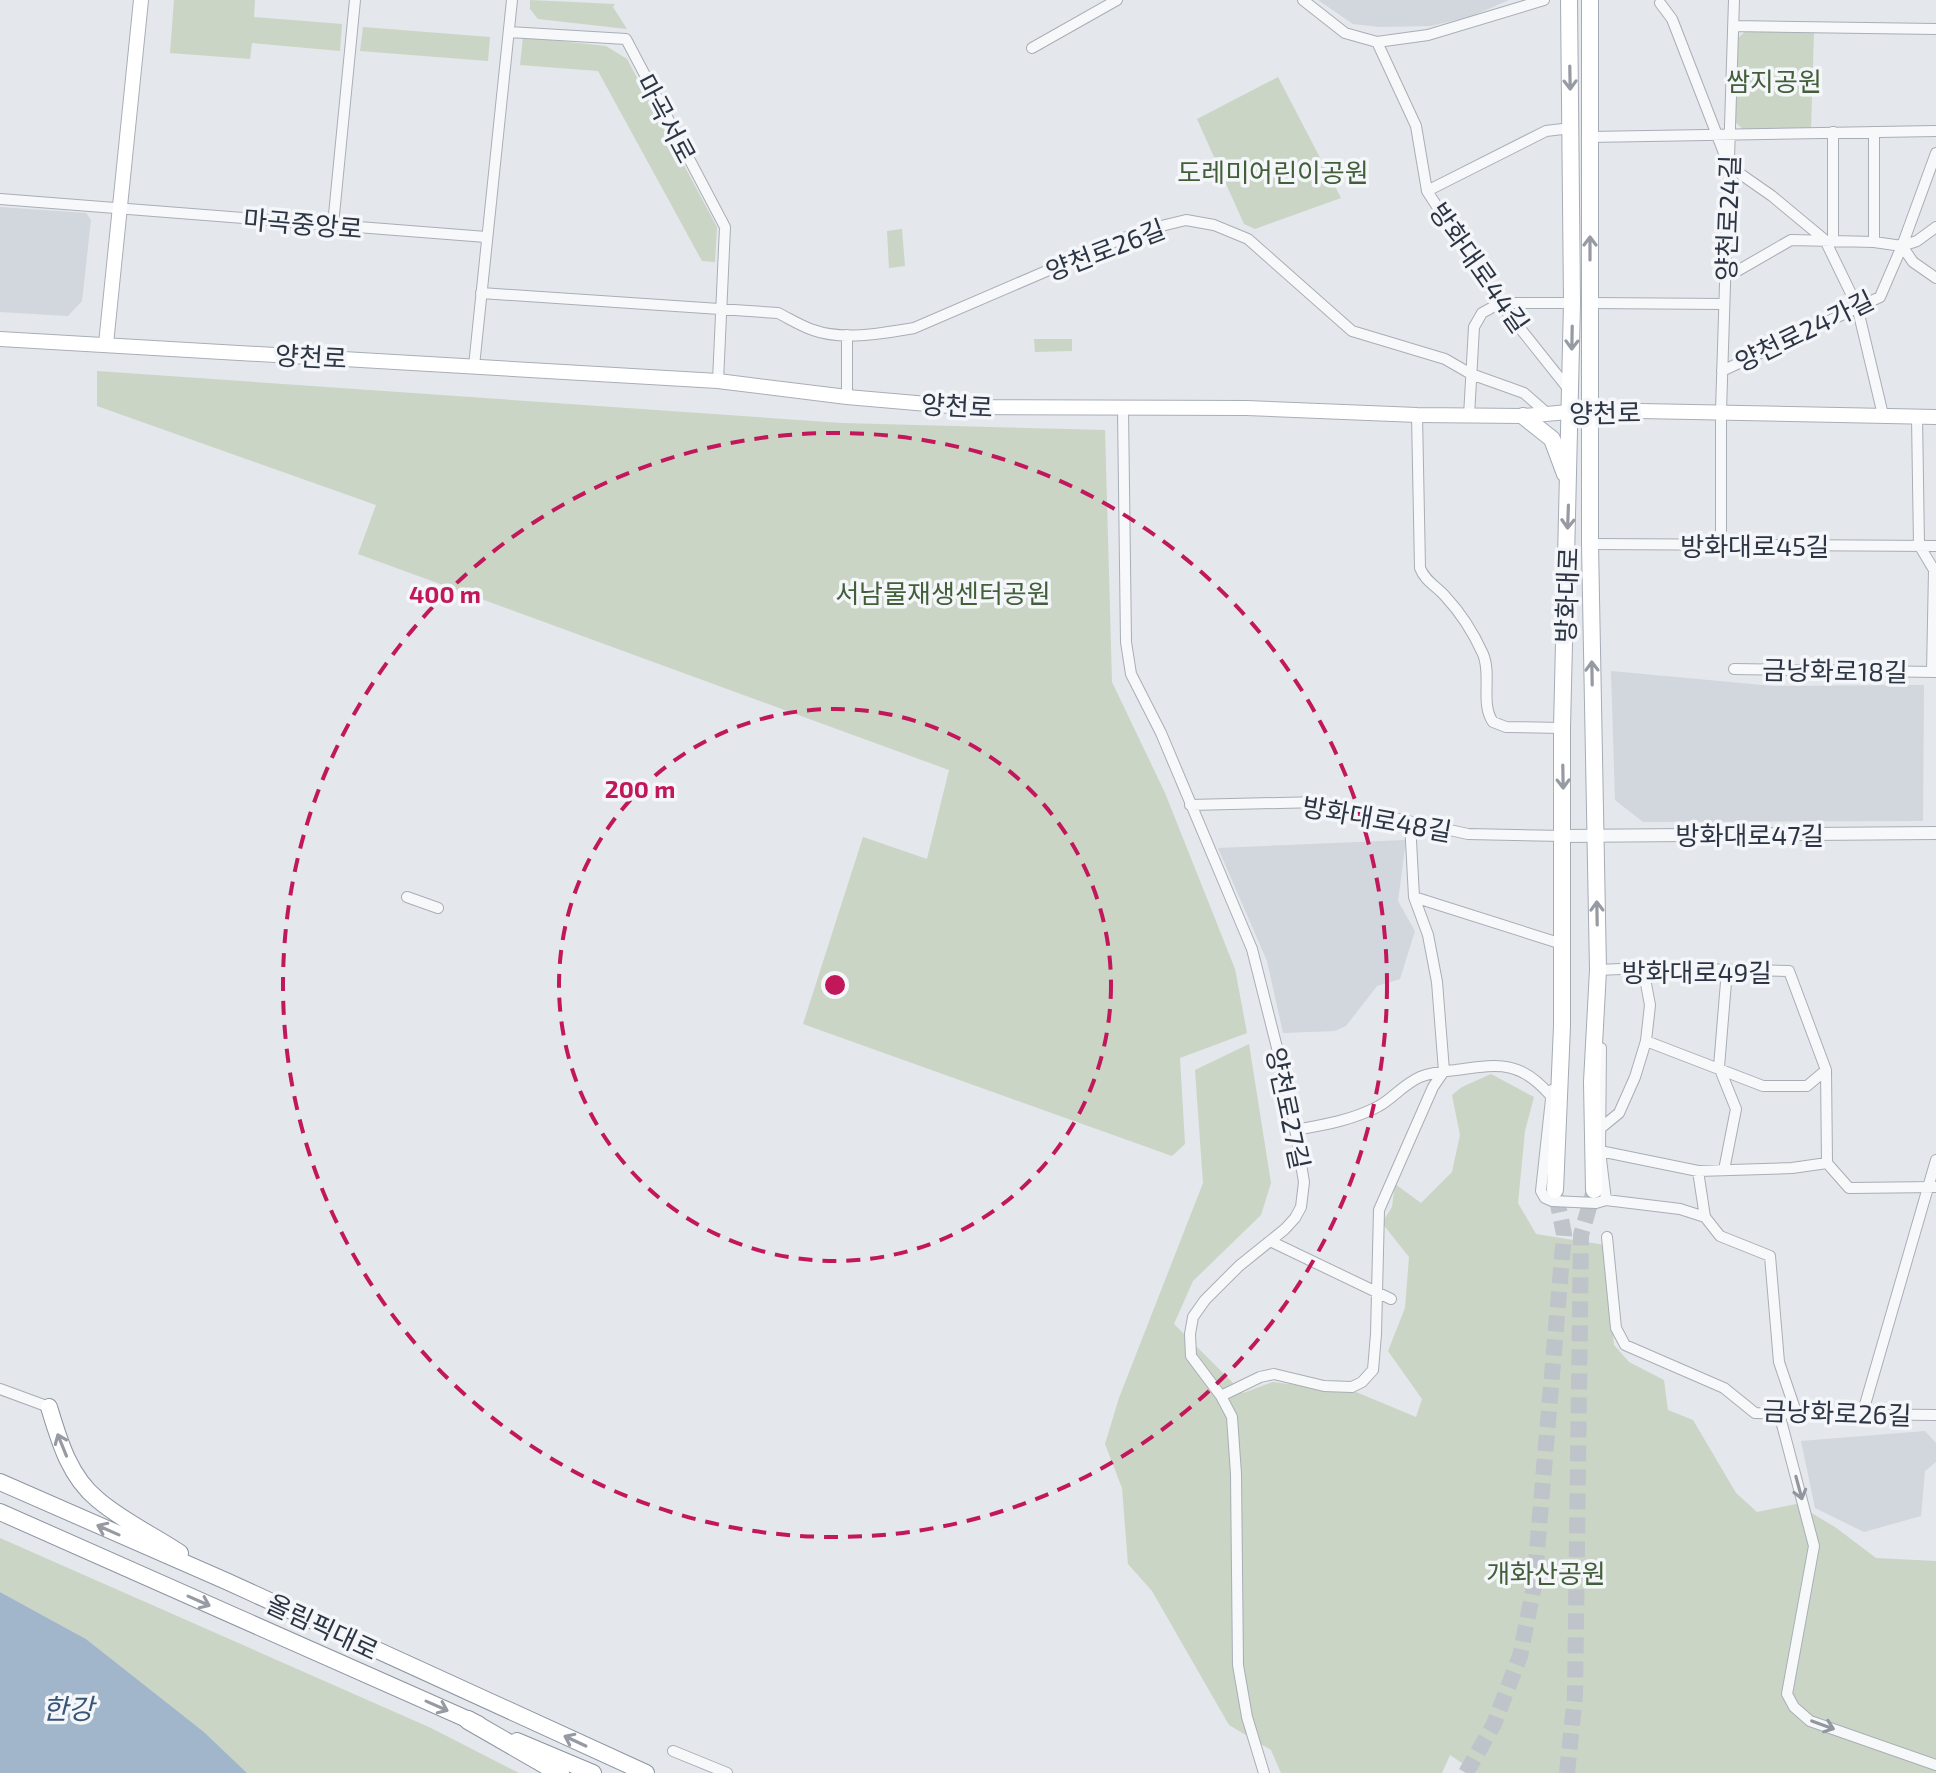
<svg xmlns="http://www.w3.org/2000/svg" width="1936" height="1773" font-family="'Exo 2','Noto Sans KR',sans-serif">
  <rect width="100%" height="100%" fill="#e4e7eb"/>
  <path fill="#d2d6dd" d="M1318,0H1509L1472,16L1431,26L1380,27L1353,24Z
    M0,207L86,213L91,220L82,301L68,316L0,312Z
    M1611,671L1773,686L1924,685L1923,821L1643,822L1615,800Z
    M1406,840L1398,901L1415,931L1400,979L1377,986L1346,1026L1335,1031L1283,1033L1267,961L1218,848Z
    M1925,1431L1936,1443V1462L1925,1471L1921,1516L1864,1532L1815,1508L1801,1441Z"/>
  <path fill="#cad5c5" d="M174,0H255L254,17L342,24L340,51L252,43L250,59L170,53Z
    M530,0L615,4L613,7L627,29L538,19L530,9Z
    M363,27L490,37L488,61L360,51Z
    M1748,29L1814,31L1811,129L1744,130L1734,121L1738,38Z
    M523,37L606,46L627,59L717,227L715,262L702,261L598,71L520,65Z
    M1278,77L1341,198L1255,229L1244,224L1197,119Z
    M902,229L905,266L889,268L887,231Z
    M1034,339H1072V351L1035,352Z
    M97,371L842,423L1105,430L1112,682L1165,793L1235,969L1247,1033L1180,1058L1185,1144L1172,1156L803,1024L863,837L927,859L949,770L358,554L376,505L97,406Z
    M1249,1044L1271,1183L1261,1215L1193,1281L1174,1324L1243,1393L1273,1382L1356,1392L1416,1417L1422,1399L1388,1351L1405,1308L1409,1257L1382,1223L1392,1207L1395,1184L1421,1203L1452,1172L1460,1135L1452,1095L1462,1087L1491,1074L1534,1097L1525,1131L1518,1203L1536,1234L1605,1245L1614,1345L1629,1362L1664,1380L1668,1410L1693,1420L1736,1493L1757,1512L1796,1504L1835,1527L1876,1558L1936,1561V1773H1477L1450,1755L1442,1773H1281L1271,1750L1229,1725L1152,1591L1128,1564L1122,1488L1105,1444L1119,1398L1203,1183L1195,1070Z
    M0,1538L431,1728L519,1773H247L204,1732L86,1639L0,1592Z"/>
  <path fill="#a1b6ca" d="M0,1592L86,1639L204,1732L247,1773H0Z"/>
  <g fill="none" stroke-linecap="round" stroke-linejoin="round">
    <path stroke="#bfc3ca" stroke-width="16" stroke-dasharray="16 8" stroke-linecap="butt" d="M1466,1773L1494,1724L1520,1656L1534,1586L1564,1234L1555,1190
      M1567,1773L1575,1696L1581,1235L1594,1190"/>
    <g stroke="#a9aeb6" stroke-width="12">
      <path id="minor" d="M1303,0L1345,33L1377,42L1428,35L1544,0
        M1660,3L1672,19L1729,166L1772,196L1825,240L1857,306L1883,415
        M1733,26L1936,29
        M509,32L626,39L725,227L718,381
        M1377,42L1416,126L1427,191L1500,303L1570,391
        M1032,48L1117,0
        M1833,132V240
        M1589,137L1936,131
        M1427,191L1546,131L1571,128
        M0,199L486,237
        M333,225L355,0
        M1874,242V132
        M1902,246L1913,262L1936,278
        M1725,273L1739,270L1791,240L1874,242L1902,246L1917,241L1936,227
        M481,293L778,313C790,319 801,326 813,330C843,341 884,333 914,328L1121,239L1157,227L1186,220L1214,225L1248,239L1352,331L1445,359L1471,374L1524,393L1548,414
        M1590,303L1724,304
        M474,366L512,0
        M1722,371L1880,297L1902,246L1936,153
        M847,397V335
        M1123,409L1126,642L1131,674L1161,733L1252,949L1290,1099L1304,1182L1301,1207L1295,1218L1285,1229L1239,1266L1205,1300L1193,1317L1190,1334L1191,1356L1221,1396L1232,1417L1236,1474L1238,1665L1247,1717L1264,1773
        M1417,415L1420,568C1425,581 1436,586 1445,596C1460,612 1474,634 1483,654C1492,675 1480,704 1493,722L1506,727L1562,728
        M1469,416L1474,327L1482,313L1500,303H1572
        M1917,417L1919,545L1934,570L1932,672
        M1590,544L1936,546
        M1721,546V411L1734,0
        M1734,669L1936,672
        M1190,805L1319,802L1468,834L1563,836
        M1410,822L1414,897L1562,944
        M407,897L438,908
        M1598,970L1643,968L1789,971L1826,1070L1827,1163
        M1646,1041L1763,1086H1807L1826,1070
        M1552,1090L1541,1191L1545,1198L1552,1201L1596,1203L1606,1200L1600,1151L1601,1048
        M1602,1127L1619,1113L1635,1077L1646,1041L1650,1005L1643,968
        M1295,1130C1324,1125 1353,1120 1379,1106C1393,1098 1404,1084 1420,1077C1432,1072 1444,1071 1456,1070C1500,1064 1520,1060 1551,1096
        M1600,1151L1698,1171L1792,1168L1827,1163
        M1827,1163L1849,1188L1936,1187
        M1724,1170L1736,1109L1719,1067L1727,970
        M1698,1171L1705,1217L1720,1236L1770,1256L1779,1362L1797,1415
        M1606,1200L1680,1209L1705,1217
        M1607,1237L1616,1328L1625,1345L1724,1388L1755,1413L1936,1415
        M1270,1241L1391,1299
        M0,1389L49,1407
        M1221,1396L1260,1377L1274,1374L1324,1386L1352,1387L1362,1382L1373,1370L1376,1334L1379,1210L1433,1087L1444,1071L1437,982L1428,935L1414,897
        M1779,1413L1814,1546L1787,1694L1794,1707L1810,1721L1936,1765
        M1862,1415L1936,1160
        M673,1751L727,1773"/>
    </g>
    <g stroke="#a9aeb6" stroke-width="14">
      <path id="tertiary" d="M1563,836L1936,833"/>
    </g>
    <g stroke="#a9aeb6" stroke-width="16">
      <path id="secondary" d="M0,339L718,381L847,397L962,407L1246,408L1417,415L1523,416L1590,410L1936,417
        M106,344L141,0"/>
    </g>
    <g stroke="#a4acb7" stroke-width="18">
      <path id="primary" d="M1590,0V544L1598,970L1592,1082L1594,1190
        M1523,416L1552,439L1565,474
        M1555,1190L1562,1026V728L1572,303L1569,0"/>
    </g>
    <g stroke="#8c95a2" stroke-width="18">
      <path id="trunk" d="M49,1407C59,1440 69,1476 97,1499C121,1520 153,1535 180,1553
        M0,1482L226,1581L646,1773
        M0,1512L478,1724
        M517,1741L593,1773"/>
    </g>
    <g stroke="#8c95a2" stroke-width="20">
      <path id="motorway" d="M468,1720L560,1773"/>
    </g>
    <use href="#minor" stroke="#f7f8fa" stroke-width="10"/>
    <use href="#tertiary" stroke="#f7f8fa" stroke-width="12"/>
    <use href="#secondary" stroke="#fff" stroke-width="14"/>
    <use href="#primary" stroke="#fff" stroke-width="16"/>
    <use href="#trunk" stroke="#fff" stroke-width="16"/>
    <use href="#motorway" stroke="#fff" stroke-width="18"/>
  </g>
  <defs><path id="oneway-shaft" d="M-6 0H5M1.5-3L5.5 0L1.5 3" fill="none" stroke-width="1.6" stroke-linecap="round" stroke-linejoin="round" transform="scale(2)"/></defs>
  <g stroke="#969aa2">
    <use href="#oneway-shaft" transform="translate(1570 78) rotate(89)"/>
    <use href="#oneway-shaft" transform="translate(1590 248) rotate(-90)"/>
    <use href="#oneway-shaft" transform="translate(1572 338) rotate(91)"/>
    <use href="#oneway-shaft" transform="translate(1568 517) rotate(92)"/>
    <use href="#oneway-shaft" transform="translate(1592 673) rotate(-91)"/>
    <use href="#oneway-shaft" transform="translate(1563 777) rotate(89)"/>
    <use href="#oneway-shaft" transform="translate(1597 913) rotate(-91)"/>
    <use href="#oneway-shaft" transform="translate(62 1445) rotate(-112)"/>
    <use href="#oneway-shaft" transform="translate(108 1530) rotate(-156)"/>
    <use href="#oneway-shaft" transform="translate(199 1601) rotate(24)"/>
    <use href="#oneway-shaft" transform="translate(437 1706) rotate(24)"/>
    <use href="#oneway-shaft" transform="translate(575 1741) rotate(-155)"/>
  </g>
  <g stroke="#92969f">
    <use href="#oneway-shaft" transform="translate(1799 1488) rotate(75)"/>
    <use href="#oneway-shaft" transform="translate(1823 1725) rotate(20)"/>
  </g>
  <g fill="none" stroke="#c2185b" stroke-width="4" stroke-dasharray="14 10">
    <circle cx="835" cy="985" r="276"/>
    <circle cx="835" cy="985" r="552"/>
  </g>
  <g text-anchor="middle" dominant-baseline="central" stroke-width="7" stroke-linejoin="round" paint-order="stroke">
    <g font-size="26" fill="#425f3a" stroke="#f4f6f9">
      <text x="1774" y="80">쌈지공원</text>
      <text x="1273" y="171">도레미어린이공원</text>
      <text x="943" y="592">서남물재생센터공원</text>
      <text x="1546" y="1572">개화산공원</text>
    </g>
    <g font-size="26" fill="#2c3544" stroke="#f4f6f9">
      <text transform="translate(667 118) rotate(62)">마곡서로</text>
      <text transform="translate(1727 218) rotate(-88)">양천로24길</text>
      <text transform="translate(303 223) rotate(5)">마곡중앙로</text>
      <text transform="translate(1105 249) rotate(-21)">양천로26길</text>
      <text transform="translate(1480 267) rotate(55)">방화대로44길</text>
      <text transform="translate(1804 330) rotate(-26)">양천로24가길</text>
      <text transform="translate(311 356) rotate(3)">양천로</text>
      <text transform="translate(957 405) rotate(3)">양천로</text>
      <text transform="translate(1605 412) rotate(-1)">양천로</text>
      <text x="1755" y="545">방화대로45길</text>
      <text transform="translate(1566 595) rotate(-88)">방화대로</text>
      <text transform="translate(1835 670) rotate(1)">금낭화로18길</text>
      <text transform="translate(1377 818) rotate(10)">방화대로48길</text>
      <text x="1750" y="834">방화대로47길</text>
      <text x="1697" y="971">방화대로49길</text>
      <text transform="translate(1289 1108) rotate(78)">양천로27길</text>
      <text transform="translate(1837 1412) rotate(2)">금낭화로26길</text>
      <text transform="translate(323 1626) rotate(25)">올림픽대로</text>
    </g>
    <g font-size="28" font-style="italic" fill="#375677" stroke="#f4f6f9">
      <text x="68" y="1708">한강</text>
    </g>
  </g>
  <circle cx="835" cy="985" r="12" fill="#c2185b" stroke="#f4f6f9" stroke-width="4"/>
  <g font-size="24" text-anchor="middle" font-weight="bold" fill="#c2185b" stroke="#f4f6f9" stroke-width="7" stroke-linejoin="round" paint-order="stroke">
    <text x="445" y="603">400 m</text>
    <text x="640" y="798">200 m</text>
  </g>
</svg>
